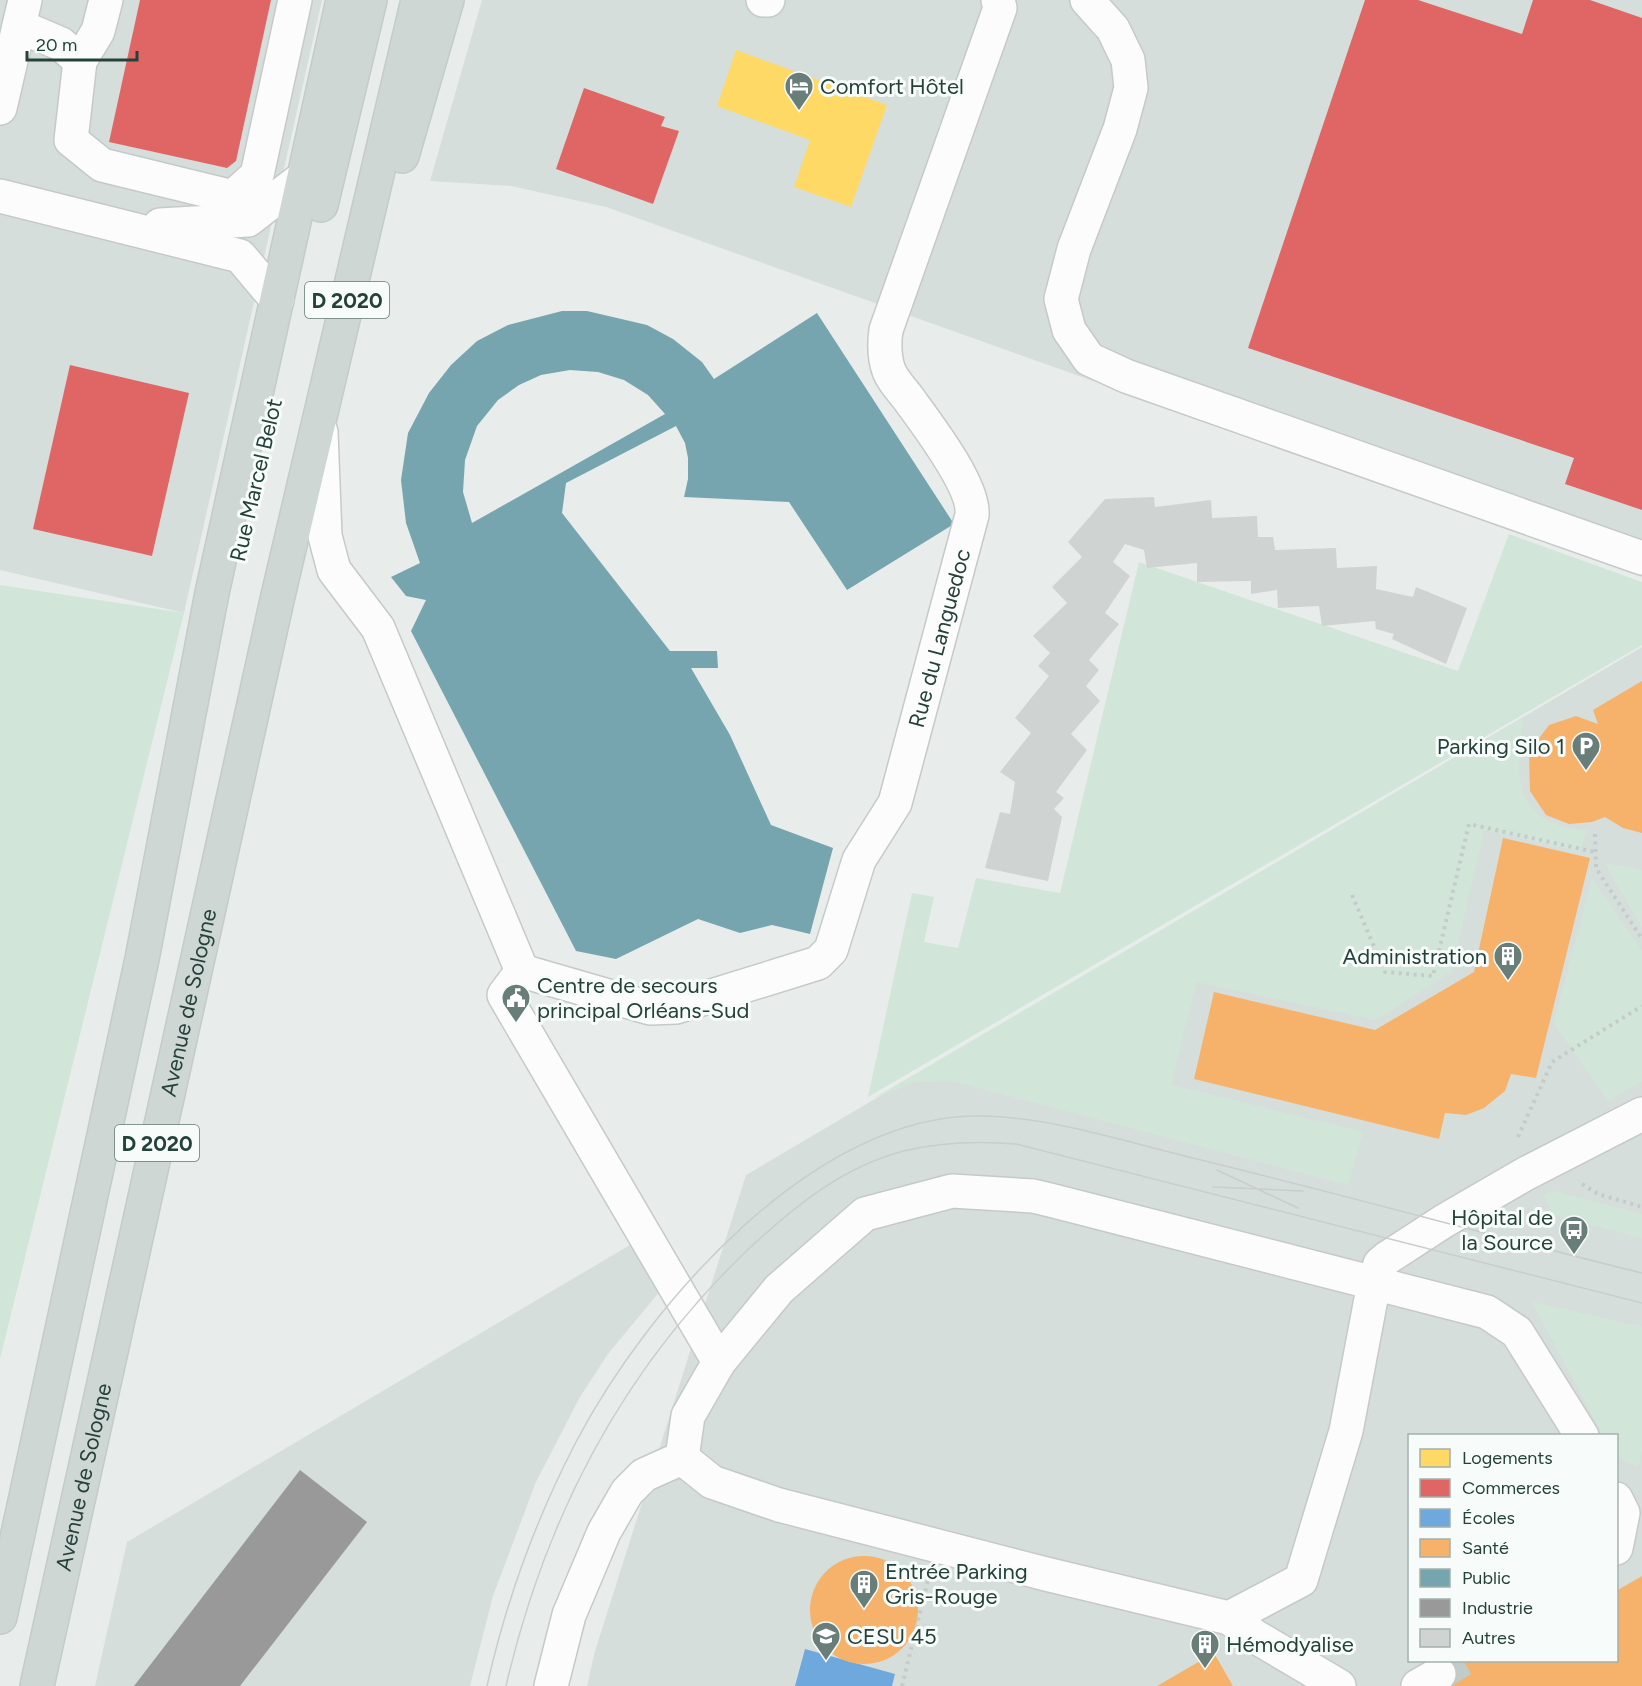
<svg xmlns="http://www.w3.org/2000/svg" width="1642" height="1686" font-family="Figtree,sans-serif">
  <rect width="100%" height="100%" fill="#e8edeb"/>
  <path fill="#d6dedb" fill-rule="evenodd" d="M0,0H322L184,613L0,570Z
    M482,0H1642V577L606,207L511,186L430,181Z
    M1642,647V1686H587L595,1651L746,1175ZM1410,1436H1616V1660H1410Z
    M635,1242L661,1290L608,1354L580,1397L536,1482L493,1596L470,1686H95L127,1542Z"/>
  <path fill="#d1e6d8" d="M1509,534L1642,582V645L868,1097L912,893L934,897L924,942L958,948L976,878L1060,893L1139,562L1458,671Z
    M0,585L184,613L0,1359Z
    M1523,718C1516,780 1511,822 1587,831L1579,852L1484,830L1452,971L1376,1020L1197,982L1171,1085L1363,1132L1348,1185L952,1081L915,1082L874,1098Z
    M1605,863L1642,870V928Z
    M1592,879L1642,951V1081L1608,1101L1554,1023Z
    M1553,1191L1642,1214V1238L1554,1215L1544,1195Z
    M1532,1302L1642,1327V1450L1638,1467L1617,1457L1616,1436L1603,1435Z"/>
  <path fill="#ffd966" d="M736,50L887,105L851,207L794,187L810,140L717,106Z"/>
  <path fill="#e06666" d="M140,0H271L236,161L227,168L109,142Z
    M1365,0H1418L1522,34L1533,0H1590L1642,18V510L1565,484L1574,458L1248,348Z
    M584,88L665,117L661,126L679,131L653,204L556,169Z
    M70,365L189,393L152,556L33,529Z"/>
  <path fill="#6fa8dc" d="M805,1649L895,1674L892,1686H795Z"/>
  <path fill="#f6b26b" d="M1642,681V833L1623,828L1605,817L1592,822L1569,824L1546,815L1530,791L1529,752L1549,725L1576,716L1598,724L1593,710Z
    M1503,838L1590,858L1536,1078L1511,1074L1505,1091L1484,1108L1466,1115L1445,1113L1439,1139L1194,1079L1214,992L1375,1030L1474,972Z
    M810 1610a54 54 0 1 1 108 0a54 54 0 1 1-108 0Z
    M1642,1576V1686H1445L1431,1660H1616V1591Z
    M1214,1653L1233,1686H1157Z"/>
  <path fill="#76a5af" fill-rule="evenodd" d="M562,311H587L647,325L673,339L702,362L714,379L817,313L954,524L847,590L789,502L684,497L688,479V458L685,443L676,426L566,483L562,513L670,651H717L718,668H691L730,735L771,825L833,848L810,934L772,925L740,933L698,919L616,959L576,951L411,631L426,600L406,596L391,577L420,563L406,523L401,480L408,433L429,393L451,365L477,341L508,325ZM570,370L598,372L624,380L648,395L665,414L472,523L463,492L465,460L477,426L498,400L519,385L541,375Z"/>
  <path fill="#999" d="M300,1470L367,1522L240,1686H134Z"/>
  <path fill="#cfd4d2" d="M1154,497L1155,507L1211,500L1212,518L1257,516L1258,537H1273L1275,550L1336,548L1337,568L1377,566L1376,589L1413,597L1416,587L1467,608L1446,664L1392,639L1394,634L1376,629L1375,621L1322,626L1319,606L1278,608L1277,590L1251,594V581L1197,582V563L1147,568L1144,550L1125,544L1113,562L1130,576L1105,613L1119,624L1089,660L1099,670L1086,686L1100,701L1071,734L1087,750L1056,792L1064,798L1054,809L1062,817L1048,881L985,868L1000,812L1010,814L1015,782L1000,772L1031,733L1015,718L1049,676L1038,666L1050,653L1033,636L1067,603L1052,587L1082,557L1068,542L1105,499Z"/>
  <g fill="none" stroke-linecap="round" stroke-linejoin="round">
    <path stroke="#c1cbc8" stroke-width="33" stroke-dasharray="33 16" stroke-linecap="butt" d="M1439,1674L1463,1660"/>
    <g stroke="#c5cac8" stroke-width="36">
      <g id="minor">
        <path d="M763,0H768"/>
        <path d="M1087,0L1113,29L1128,60L1131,88L1120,129L1074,249L1061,299L1069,330L1089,359L1126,376L1642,558"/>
        <path d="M19,26L61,44L80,61L71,140L102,165L233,197L257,175L295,0"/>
        <path d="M80,61L98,31L106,0"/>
        <path d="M0,108L25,0"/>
        <path d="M0,196L240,256L277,300"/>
        <path d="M160,225L248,220L304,177"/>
        <path d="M321,432L325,536L334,570L378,628L522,971"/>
        <path id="s1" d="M719,1362L504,995L522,971L650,1008L676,1007L818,963L831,950L859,860L895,803L972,515C975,486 926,423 908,398C902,390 893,381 889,371C884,357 884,344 886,330L1000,8L998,0"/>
        <path d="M682,1458L688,1416L719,1362L779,1289L865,1214L952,1191L1033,1196L1050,1200L1487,1312L1517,1332L1582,1436"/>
        <path d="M1616,1499L1623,1513L1616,1548"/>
        <path d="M1229,1618L1256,1637L1339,1686"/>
        <path d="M551,1686L569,1615L604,1532L627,1492L644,1475L682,1458L712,1482L779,1505L1046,1574L1229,1618L1301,1580L1346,1431L1374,1283L1380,1264L1387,1258L1444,1221L1525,1174L1642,1114"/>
        <path d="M1418,1686L1439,1674"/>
      </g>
    </g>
    <g stroke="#c3ccc9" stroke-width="36">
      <g id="major">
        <path d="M402,156L447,0"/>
        <path d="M321,205L370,0"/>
        <path d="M0,1617L142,959L212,593L343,0"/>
        <path id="s2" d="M37,1686L277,600L418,0"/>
      </g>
    </g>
    <path stroke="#c3ccca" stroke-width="4" stroke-dasharray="3 4.5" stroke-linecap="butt" d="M1595,834L1596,868L1642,939
      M1352,895L1385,972L1433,976L1469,824L1595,852
      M1518,1137L1552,1062L1642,1006
      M1582,1184L1598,1194L1642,1207
      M902,1686L928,1580"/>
    <use href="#minor" stroke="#fcfcfc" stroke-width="33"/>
    <use href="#major" stroke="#cfd7d5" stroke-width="33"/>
    <path stroke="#c9cdcc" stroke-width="1.5" d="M1217,1170L1298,1208
      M1213,1187L1303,1191
      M487,1686C506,1601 536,1519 576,1442C647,1306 816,1111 983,1116C1057,1118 1129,1143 1201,1160C1349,1196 1495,1237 1642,1273
      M506,1686C546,1514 625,1364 755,1243C799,1203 845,1166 904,1151C940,1142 979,1141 1016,1144L1642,1303"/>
  </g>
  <defs>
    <g id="hotel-pin" transform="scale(1.5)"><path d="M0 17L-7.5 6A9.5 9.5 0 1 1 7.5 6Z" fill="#697e78" stroke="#f7fbf9"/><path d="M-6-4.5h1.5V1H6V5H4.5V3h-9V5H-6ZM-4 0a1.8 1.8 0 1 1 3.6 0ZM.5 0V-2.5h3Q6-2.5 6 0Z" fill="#fff"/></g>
    <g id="parking-pin" transform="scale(1.5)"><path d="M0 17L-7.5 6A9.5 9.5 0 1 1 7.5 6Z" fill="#697e78" stroke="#f7fbf9"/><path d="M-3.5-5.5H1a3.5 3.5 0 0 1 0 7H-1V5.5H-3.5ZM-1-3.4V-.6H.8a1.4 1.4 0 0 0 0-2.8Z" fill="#fff"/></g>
    <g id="building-pin" transform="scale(1.5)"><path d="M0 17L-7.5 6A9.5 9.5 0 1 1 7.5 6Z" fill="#697e78" stroke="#f7fbf9"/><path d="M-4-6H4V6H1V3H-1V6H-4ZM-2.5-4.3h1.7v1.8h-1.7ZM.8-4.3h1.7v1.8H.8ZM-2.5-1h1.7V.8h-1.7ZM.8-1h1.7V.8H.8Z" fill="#fff"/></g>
    <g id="civic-pin" transform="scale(1.5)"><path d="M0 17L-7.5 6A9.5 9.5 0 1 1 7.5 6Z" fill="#697e78" stroke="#f7fbf9"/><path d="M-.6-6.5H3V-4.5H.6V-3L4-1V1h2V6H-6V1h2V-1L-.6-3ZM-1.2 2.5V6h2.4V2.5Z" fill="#fff"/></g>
    <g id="bus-pin" transform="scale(1.5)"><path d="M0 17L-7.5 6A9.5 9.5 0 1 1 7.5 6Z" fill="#697e78" stroke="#f7fbf9"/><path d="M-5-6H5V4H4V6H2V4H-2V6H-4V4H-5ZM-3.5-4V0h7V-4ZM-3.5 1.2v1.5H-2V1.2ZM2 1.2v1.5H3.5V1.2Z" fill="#fff"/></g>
    <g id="university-pin" transform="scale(1.5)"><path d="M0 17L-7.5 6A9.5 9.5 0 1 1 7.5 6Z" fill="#697e78" stroke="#f7fbf9"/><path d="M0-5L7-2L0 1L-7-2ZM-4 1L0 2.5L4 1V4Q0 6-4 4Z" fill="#fff"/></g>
  </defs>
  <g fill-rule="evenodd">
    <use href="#hotel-pin" x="799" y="86"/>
    <use href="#parking-pin" x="1586" y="746"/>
    <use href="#building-pin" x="1508" y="956"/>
    <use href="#civic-pin" x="516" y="998"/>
    <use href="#bus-pin" x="1574" y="1230"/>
    <use href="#building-pin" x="864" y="1584"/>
    <use href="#university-pin" x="826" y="1636"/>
    <use href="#building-pin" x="1205" y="1644"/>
  </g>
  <g text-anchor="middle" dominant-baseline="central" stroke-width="6" stroke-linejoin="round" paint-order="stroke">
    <g fill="#f7fbf9" stroke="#637a73" stroke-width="1.5">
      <rect x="305" y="282" width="84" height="36" rx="4.5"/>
      <rect x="115" y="1125" width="84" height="36" rx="4.5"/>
    </g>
    <g font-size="21" font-weight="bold" fill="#24423a">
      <text x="347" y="300">D 2020</text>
      <text x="157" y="1143">D 2020</text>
    </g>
    <g font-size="22" fill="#24423a" stroke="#f7fbf9" text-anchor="start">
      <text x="820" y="86">Comfort Hôtel</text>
      <text x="1565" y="746" text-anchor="end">Parking Silo 1</text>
      <text x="1487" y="956" text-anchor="end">Administration</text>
      <text x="537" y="985">Centre de secours<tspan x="537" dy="25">principal Orléans-Sud</tspan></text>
      <text x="1553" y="1217" text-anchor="end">Hôpital de<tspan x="1553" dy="25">la Source</tspan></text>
      <text x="885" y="1571">Entrée Parking<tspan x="885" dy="25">Gris-Rouge</tspan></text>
      <text x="847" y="1636">CESU 45</text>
      <text x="1226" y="1644">Hémodyalise</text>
    </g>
    <g font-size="22" fill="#24423a" stroke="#f7fbf9">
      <text transform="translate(256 480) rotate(-77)">Rue Marcel Belot</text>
      <text stroke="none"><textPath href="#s1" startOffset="1114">Rue du Languedoc</textPath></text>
      <text stroke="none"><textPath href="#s2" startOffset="700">Avenue de Sologne</textPath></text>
      <text stroke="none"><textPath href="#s2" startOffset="214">Avenue de Sologne</textPath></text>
    </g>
  </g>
  <rect x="1408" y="1434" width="210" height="228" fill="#f7fbf9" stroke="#a3b1ad" stroke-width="1.5"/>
  <rect x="1420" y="1449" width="30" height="18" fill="#ffd966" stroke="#a3b1ad" stroke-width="1.5"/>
  <text x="1462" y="1464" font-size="18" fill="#24423a">Logements</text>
  <rect x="1420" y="1479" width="30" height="18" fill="#e06666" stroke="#a3b1ad" stroke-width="1.5"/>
  <text x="1462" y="1494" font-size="18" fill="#24423a">Commerces</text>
  <rect x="1420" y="1509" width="30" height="18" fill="#6fa8dc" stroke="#a3b1ad" stroke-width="1.5"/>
  <text x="1462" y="1524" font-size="18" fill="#24423a">Écoles</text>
  <rect x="1420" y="1539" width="30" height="18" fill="#f6b26b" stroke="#a3b1ad" stroke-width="1.5"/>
  <text x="1462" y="1554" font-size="18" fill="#24423a">Santé</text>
  <rect x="1420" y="1569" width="30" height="18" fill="#76a5af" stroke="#a3b1ad" stroke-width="1.5"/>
  <text x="1462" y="1584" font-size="18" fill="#24423a">Public</text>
  <rect x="1420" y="1599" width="30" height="18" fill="#999999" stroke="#a3b1ad" stroke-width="1.5"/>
  <text x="1462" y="1614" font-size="18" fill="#24423a">Industrie</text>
  <rect x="1420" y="1629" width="30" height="18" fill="#cfd4d2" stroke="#a3b1ad" stroke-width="1.5"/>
  <text x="1462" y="1644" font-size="18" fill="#24423a">Autres</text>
  <path d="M27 51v9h110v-9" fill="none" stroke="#24423a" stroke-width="3"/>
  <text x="36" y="51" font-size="18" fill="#24423a" stroke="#f7fbf9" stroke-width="4.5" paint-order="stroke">20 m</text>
</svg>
